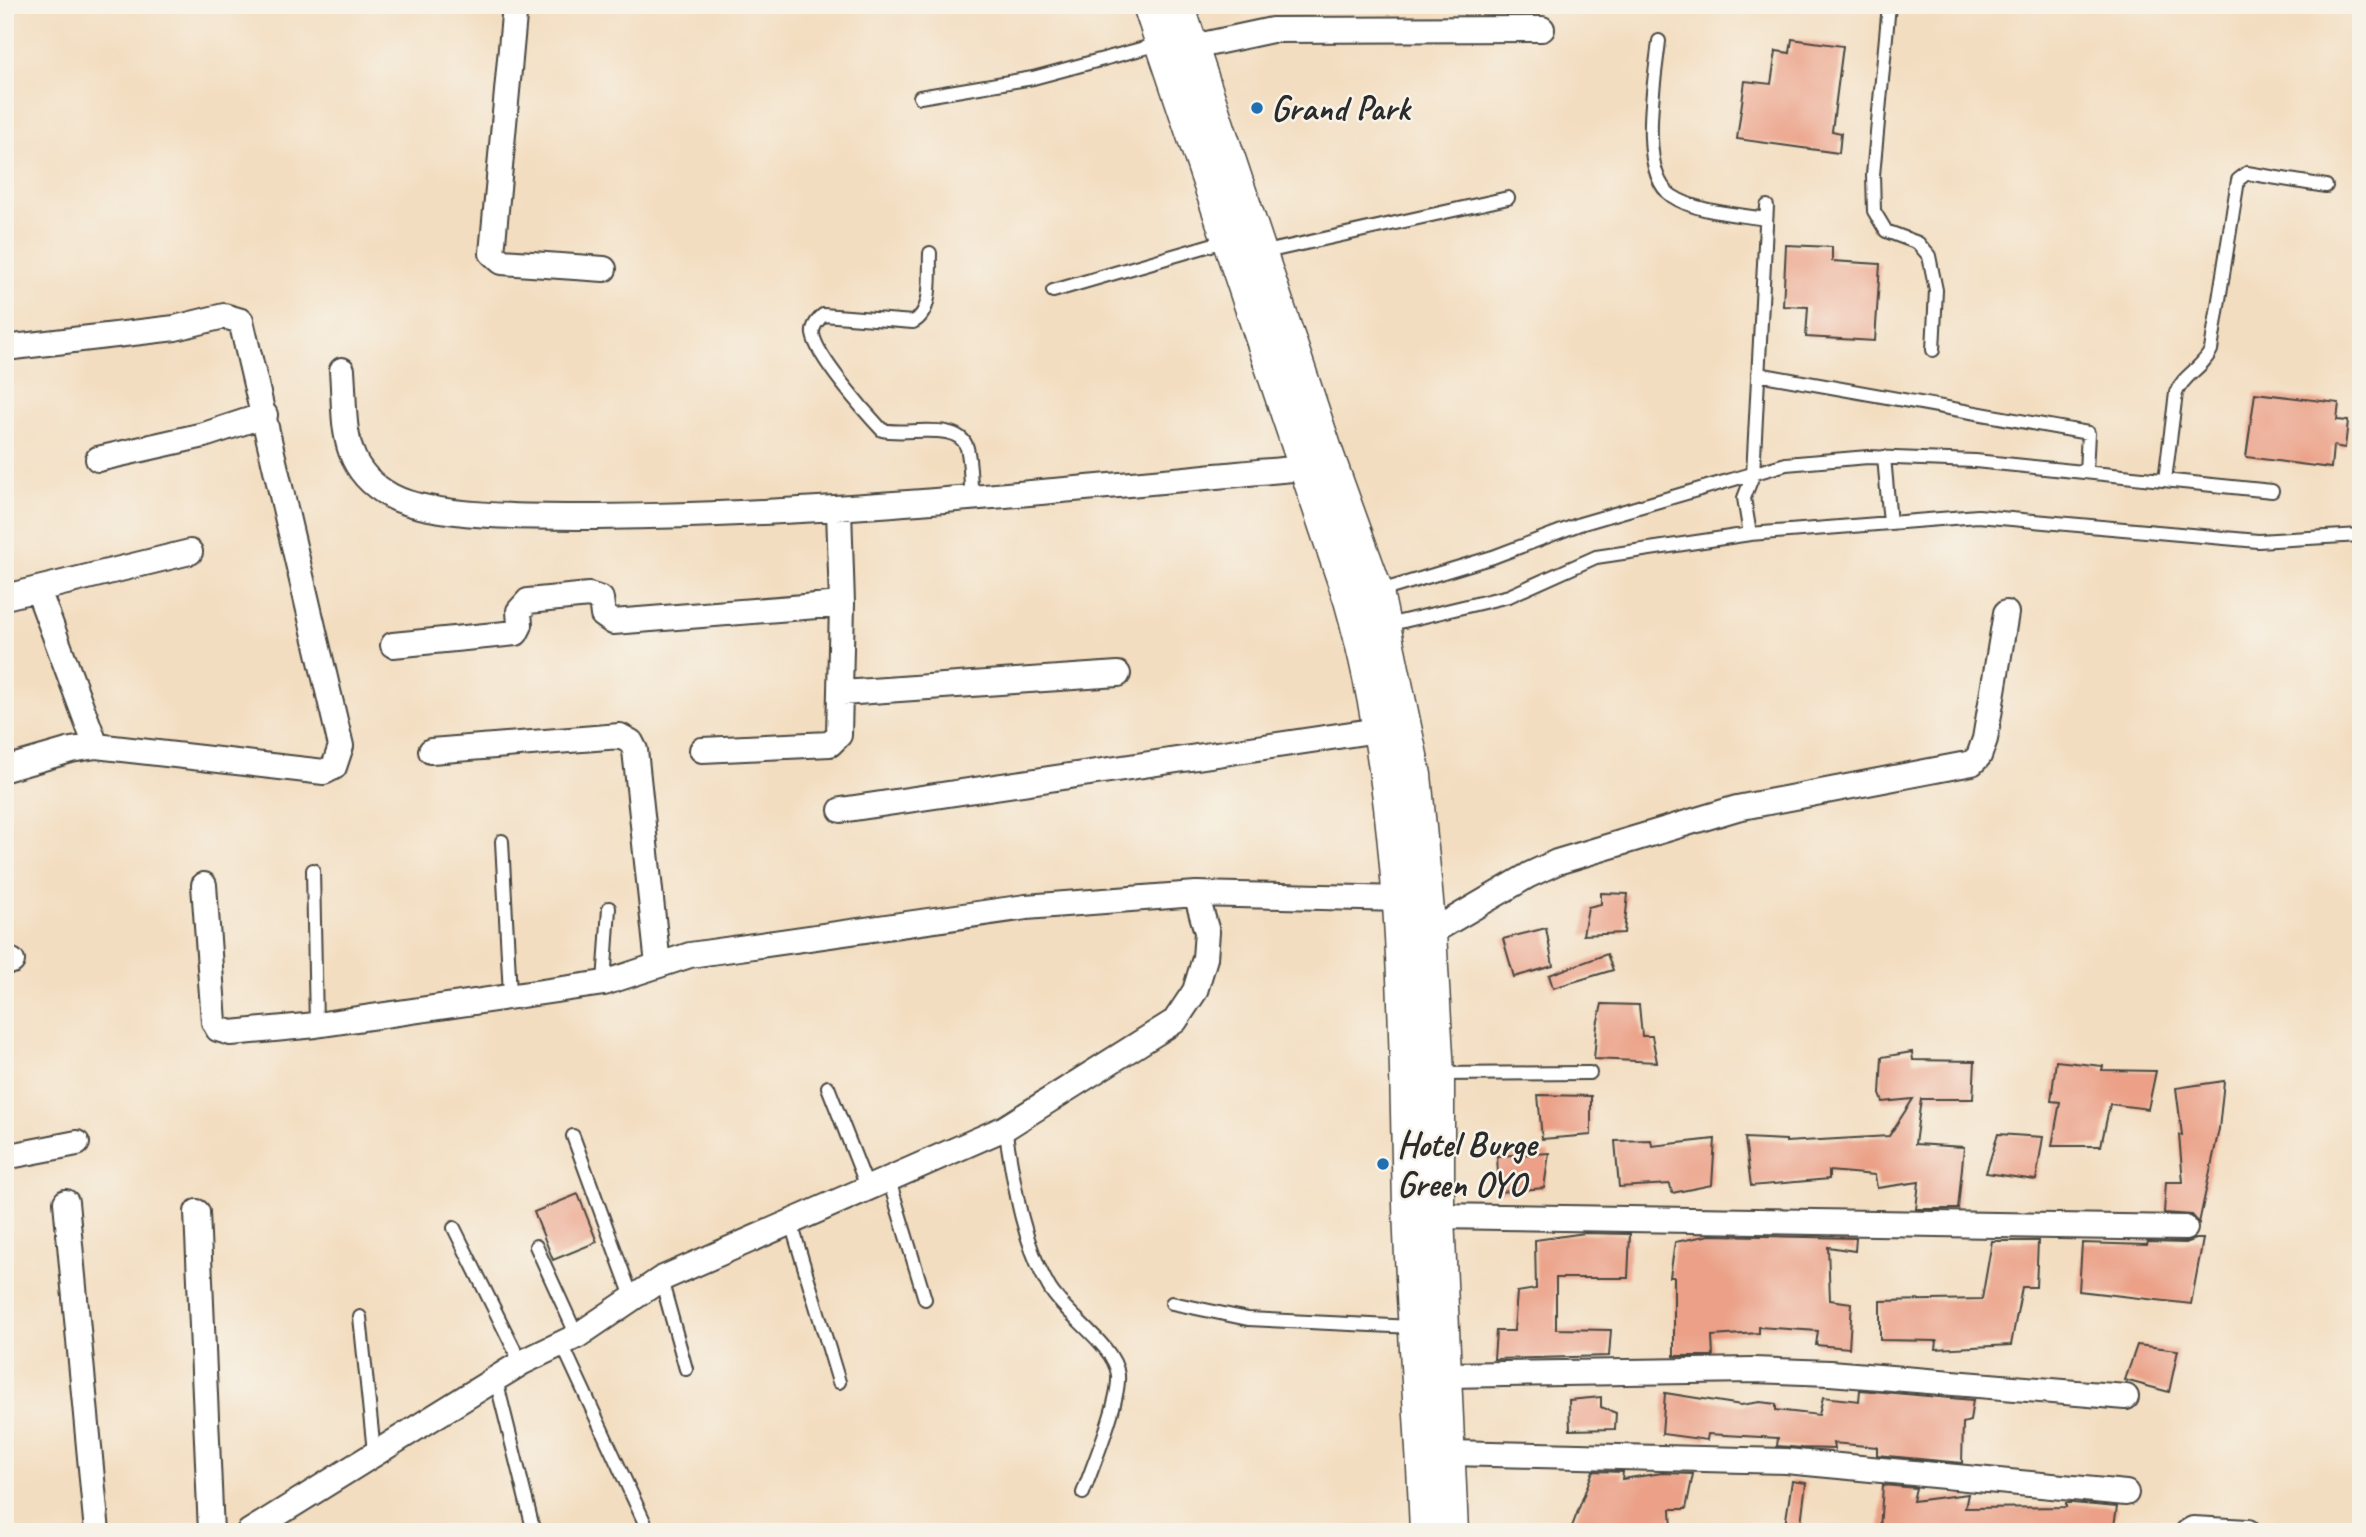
<svg xmlns="http://www.w3.org/2000/svg" width="2366" height="1537" font-family="Caveat,sans-serif">
  <rect width="100%" height="100%" fill="#f7f3e8"/>
  <filter id="ink" filterUnits="userSpaceOnUse"><feTurbulence type="fractalNoise" baseFrequency=".0143" numOctaves="2"/><feDisplacementMap in="SourceGraphic" scale="14" xChannelSelector="R" yChannelSelector="G"/><feConvolveMatrix kernelMatrix="1 2 1 2 8 2 1 2 1" color-interpolation-filters="sRGB"/></filter>
  <filter id="wash" filterUnits="userSpaceOnUse"><feTurbulence type="fractalNoise" baseFrequency=".00686" numOctaves="4" result="noise"/><feDisplacementMap in="SourceGraphic" scale="28" xChannelSelector="R" yChannelSelector="G"/><feGaussianBlur stdDeviation="1.57" result="paint"/><feColorMatrix in="noise" values="0 0 0 0 0 0 0 0 0 0 0 0 0 0 0 0 0 1.4 0 .05"/><feComposite in="paint" operator="in"/></filter>
  <g filter="url(#wash)">
    <rect width="100%" height="100%" fill="#f3ddc0"/>
    <g id="blocks">
      <path fill="#eba087" d="M1792,39L1843,46L1832,131L1841,133L1839,153L1737,139L1745,81L1771,84L1776,51L1790,53Z
        M1786,245L1832,247V261L1880,264L1875,341L1806,337L1808,307L1783,306Z
        M2255,393L2339,403L2337,420L2348,421L2345,448L2333,446L2331,468L2246,457Z
        M1601,893L1628,894L1624,933L1583,935L1588,907L1601,904Z
        M1546,928L1553,966L1514,977L1503,939Z
        M1607,954L1613,970L1553,988L1549,975Z
        M1602,1004L1639,1005L1642,1036H1652L1657,1062L1594,1059L1597,1025Z
        M1912,1052L1913,1060L1975,1061L1973,1099H1921L1915,1144L1964,1147L1958,1209H1916L1919,1182L1877,1188L1875,1175L1829,1171V1179L1751,1186L1745,1138L1786,1140V1142L1889,1136L1913,1099L1883,1102L1880,1094L1882,1057Z
        M2056,1061L2103,1066L2102,1070L2156,1071L2148,1109L2110,1104L2101,1146H2052L2060,1102L2051,1101Z
        M2224,1081L2219,1129L2199,1223L2192,1215L2164,1213L2166,1182H2183L2179,1135H2182L2176,1088Z
        M1538,1095L1591,1096V1135L1542,1139Z
        M1998,1134L2043,1137L2036,1180L1986,1173Z
        M1715,1139L1712,1185L1672,1193L1670,1184L1619,1187L1615,1141L1651,1140L1652,1146Z
        M1549,1153L1544,1188L1499,1192L1497,1156Z
        M578,1194L597,1242L553,1260L534,1212Z
        M1585,1233L1630,1234L1628,1278H1556V1329L1611,1330L1609,1356L1494,1359L1496,1331H1514L1517,1292L1536,1289L1535,1240Z
        M1710,1235L1856,1238L1855,1251L1828,1247L1830,1300L1852,1303L1849,1348L1816,1345L1818,1331L1759,1327V1333L1712,1336L1713,1356H1674V1277H1670L1675,1242Z
        M2195,1239H2203L2191,1304L2079,1291L2082,1243L2147,1245L2148,1242L2185,1243Z
        M1992,1241H2038L2036,1287H2022L2011,1345L1936,1349L1937,1341L1880,1340V1301L1982,1299Z
        M2137,1345L2178,1350L2169,1392L2125,1380Z
        M1860,1390L1973,1400L1970,1421L1963,1423L1962,1463L1877,1455V1447L1833,1443L1834,1449L1802,1448L1777,1446L1778,1438L1708,1434L1707,1440L1662,1434L1665,1393L1741,1405L1760,1402L1776,1404V1410L1819,1415L1823,1397L1859,1401Z
        M1601,1397V1407L1616,1413L1615,1429L1570,1430L1569,1400Z
        M1593,1471L1623,1472L1622,1479L1662,1473L1693,1474L1686,1509H1671L1672,1532H1570Z
        M1792,1481L1806,1483L1800,1531L1784,1532Z
        M1883,1485L1916,1488L1913,1501L1968,1494L1965,1508L2066,1507V1503H2072L2117,1507L2113,1532L1880,1530Z"/>
    </g>
  </g>
  <g filter="url(#ink)">
    <use href="#blocks" fill-opacity="0" stroke="#494641" stroke-width="2"/>
    <g fill="none" stroke-linecap="round" stroke-linejoin="round">
      <g stroke="#494641" stroke-width="16">
        <path id="service" d="M1889,5L1873,175L1874,211L1886,231L1918,243L1929,256L1936,290L1933,350
          M1659,41C1655,79 1637,172 1672,196C1698,213 1737,214 1766,219
          M920,97L1033,78L1163,43
          M930,253C929,273 934,312 913,322L823,315C818,320 812,326 813,334C816,356 866,413 882,430C906,436 959,420 967,448C971,463 970,482 972,498
          M1261,253L1508,198
          M1053,291L1228,240
          M1758,374L2088,433L2086,472
          M1884,457L1890,523
          M2165,480L2176,393C2183,375 2203,368 2211,350L2238,180L2247,173L2326,186
          M1750,534L1744,498L1753,475L1767,206
          M1377,592L1493,557L1580,524L1786,464L1868,457L1975,461L2272,491
          M1383,626L1509,596L1596,557L1750,534L1978,516L2258,541L2361,535
          M502,841L510,995
          M313,870L316,1025
          M604,983L609,908
          M1438,1074L1590,1073
          M828,1087L868,1189
          M1005,1128C1014,1182 1021,1239 1049,1287C1065,1315 1115,1345 1118,1375C1120,1401 1093,1465 1083,1493
          M573,1136L632,1297
          M889,1180L925,1299
          M791,1223L839,1382
          M454,1228L521,1363
          M536,1246L577,1336
          M661,1279L686,1369
          M1172,1303L1248,1319L1413,1327
          M360,1317L374,1452
          M562,1344L649,1532
          M496,1380L534,1532"/>
      </g>
      <g stroke="#494641" stroke-width="28">
        <path id="minor" d="M515,5L492,253L502,262L604,269
          M1193,47L1272,30L1542,29
          M5,348L175,328L224,316L241,321L341,746L334,767L324,772L96,746L71,750L5,769
          M342,370C346,422 338,467 391,496C433,519 547,517 597,517C834,515 1069,489 1304,468
          M98,459L204,435L265,415
          M38,590L96,746
          M5,597L190,552
          M393,645L516,633L520,625L519,611L528,601L589,595L601,599L603,615L613,622L842,604
          M842,693L1118,674
          M702,750L830,744L839,735L842,604L839,510
          M431,751L620,736L631,742L635,750L658,965
          M841,810L1378,730
          M204,885L214,1022L218,1029L231,1033L316,1025L604,983L690,955L1026,907L1196,894L1401,899
          M1430,933L1529,875L1557,862L1737,808L1972,763L1979,756L1985,739L2006,613
          M5,962L12,961
          M5,1157L77,1143
          M66,1202L97,1532
          M197,1212L211,1532
          M1438,1216L2185,1228
          M1447,1375L1753,1370L1830,1373L2126,1397
          M1449,1453L1786,1461L2126,1493
          M249,1532L521,1363L577,1336L661,1279L1005,1128L1175,1021L1195,991L1205,958L1207,932L1196,894
          M2188,1532L2193,1529L2248,1532"/>
      </g>
      <g stroke="#494641" stroke-width="35">
        <path id="tertiary" d="M1149,5L1350,600C1406,796 1404,1001 1409,1204C1412,1313 1422,1422 1426,1532
          M1178,5L1329,459L1377,592L1415,775L1430,933L1438,1074V1216L1452,1532"/>
      </g>
      <use href="#service" stroke="#fff" stroke-width="12"/>
      <use href="#minor" stroke="#fff" stroke-width="24"/>
      <use href="#tertiary" stroke="#fff" stroke-width="32"/>
    </g>
  </g>
  <g fill="#1f6fb2" stroke="#f7f3e8" stroke-width="2.5">
    <circle cx="1257" cy="108" r="7"/>
    <circle cx="1383" cy="1164" r="7"/>
  </g>
  <g text-anchor="middle" dominant-baseline="central" stroke-width="5" stroke-linejoin="round" paint-order="stroke">
    <g font-size="35" font-weight="bold" fill="#2b2b2b" stroke="#f7f3e8" text-anchor="start">
      <text x="1271" y="108">Grand Park</text>
      <text x="1397" y="1144">Hotel Burge<tspan x="1397" dy="40">Green OYO</tspan></text>
    </g>
  </g>
  <rect width="2366" height="1537" fill="none" stroke="#f7f3e8" stroke-width="28"/>
</svg>
